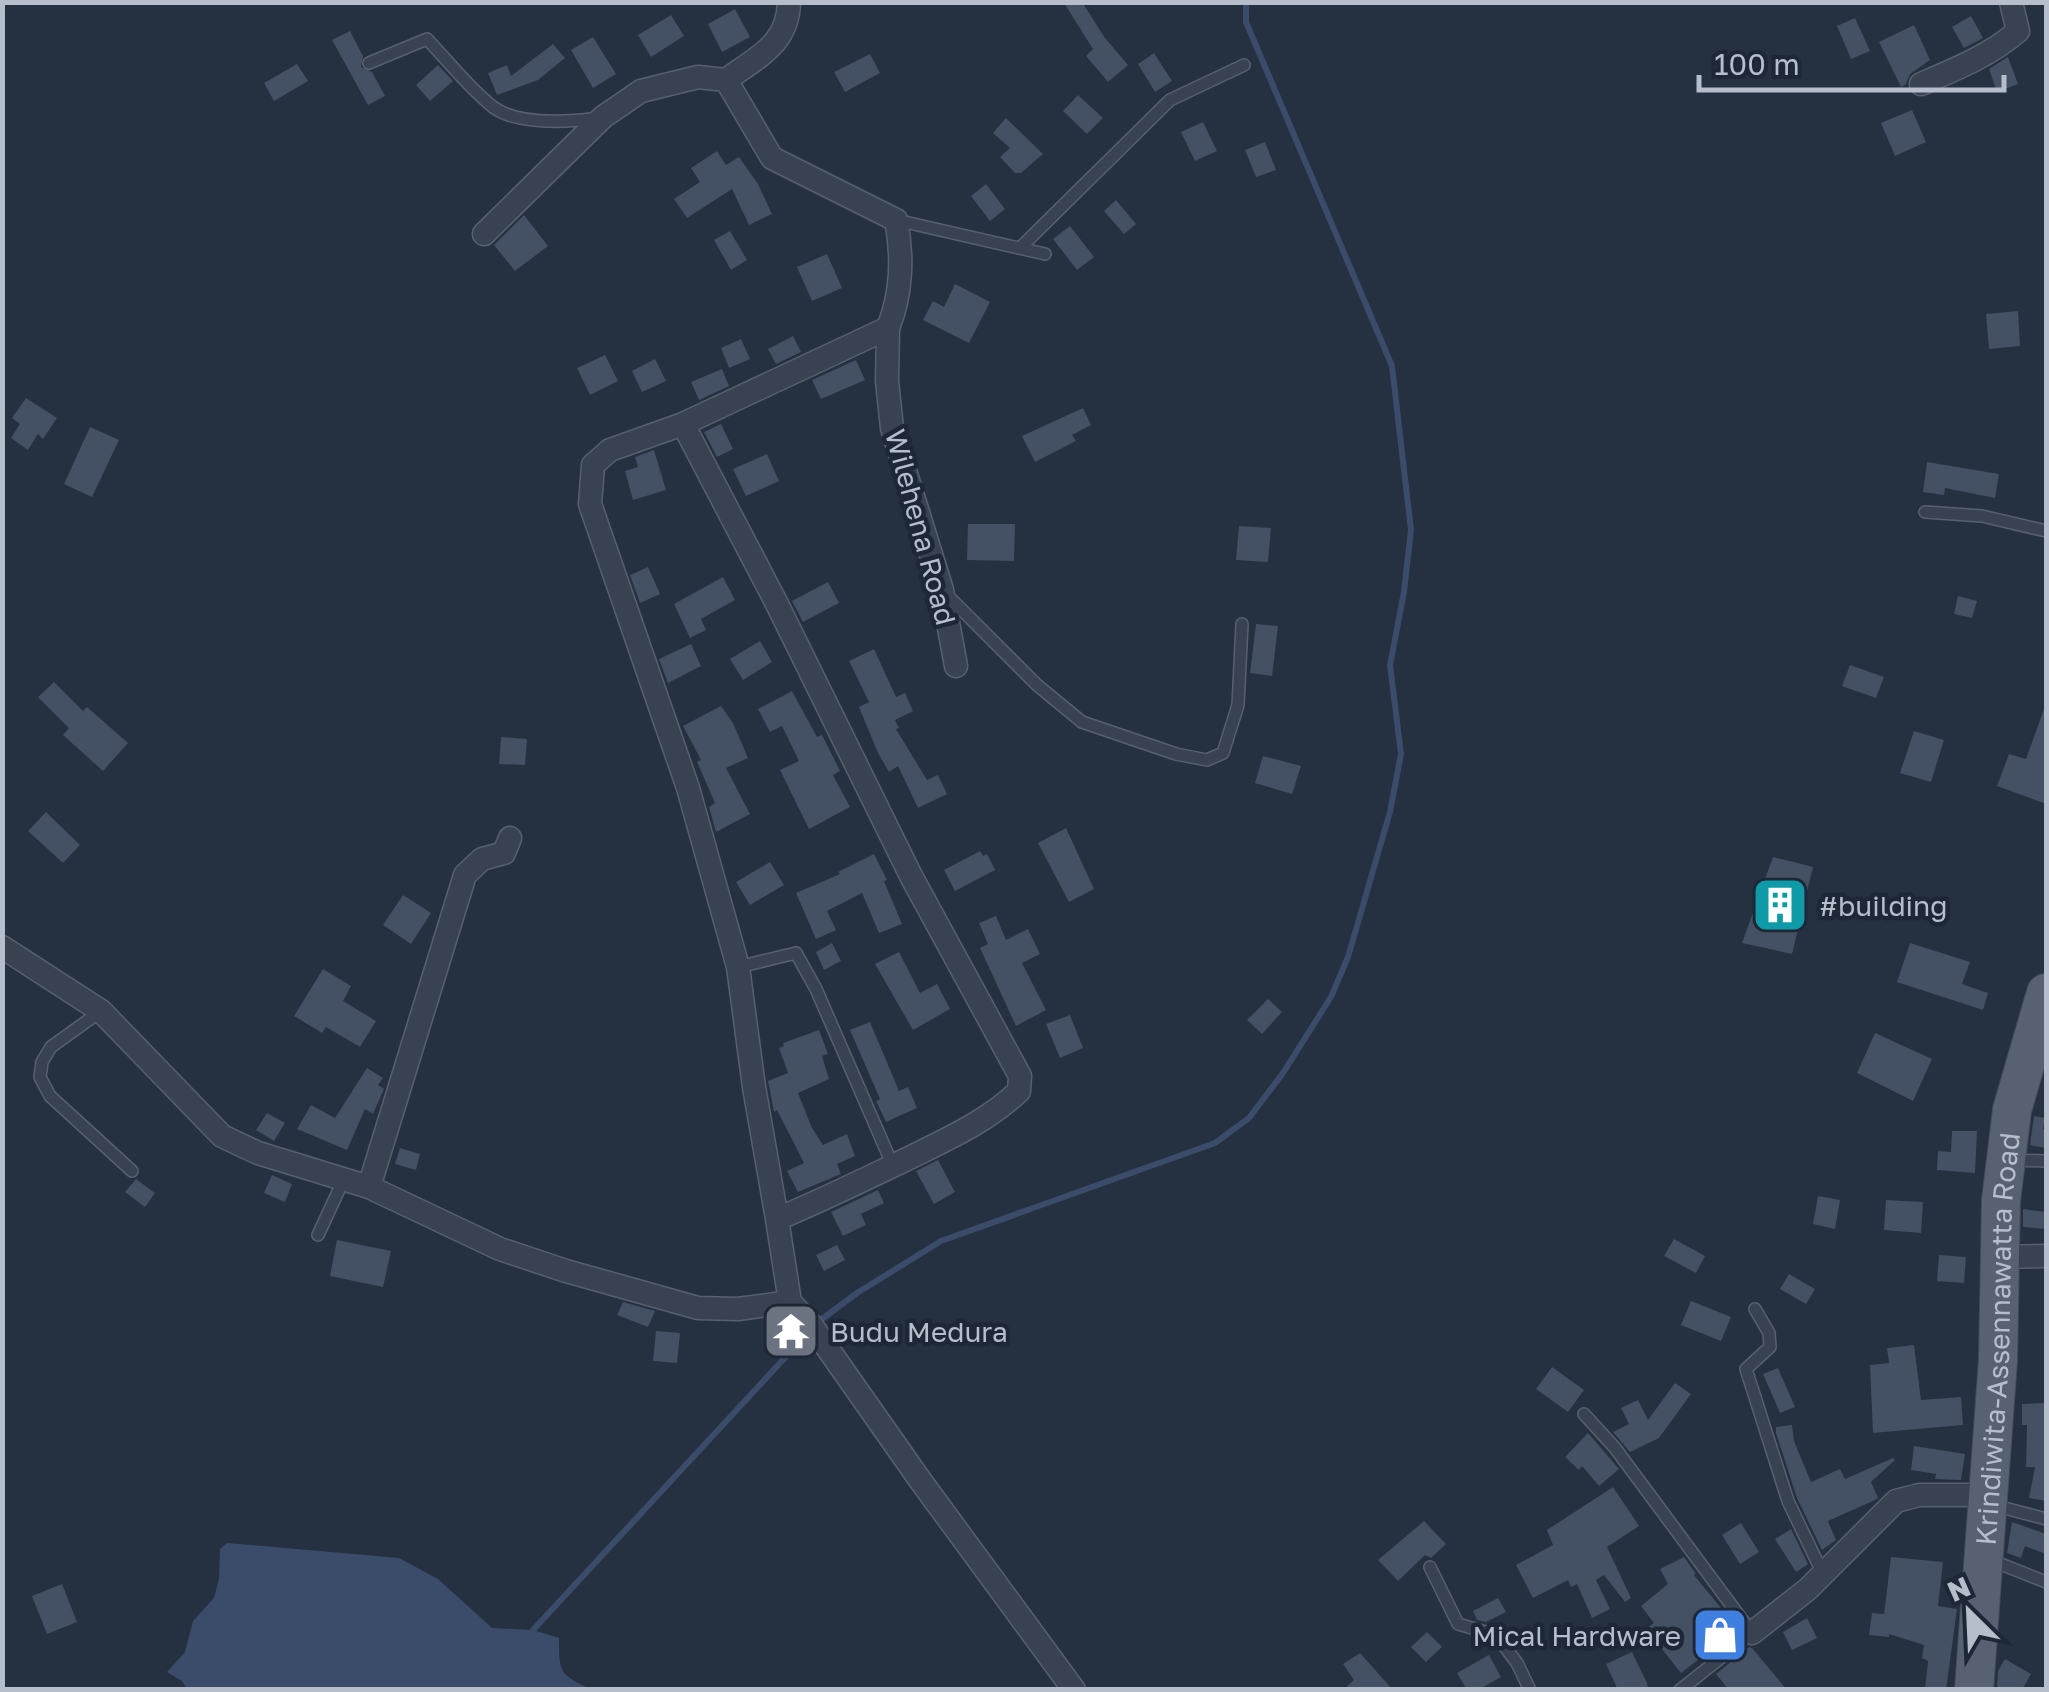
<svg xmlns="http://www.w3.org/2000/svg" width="2049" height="1692" font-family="'Golos Text',sans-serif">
  <rect width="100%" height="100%" fill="#253041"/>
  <path fill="#3b4c6a" d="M227,1543L399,1558L438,1579L492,1628L533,1630L559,1638C559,1672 559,1674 590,1689H187L182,1681L167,1672L185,1652L193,1621L214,1598L219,1579L220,1549Z"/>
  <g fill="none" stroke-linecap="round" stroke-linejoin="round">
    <path stroke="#3b4c6a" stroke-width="6" d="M533,1630L818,1322L857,1293L941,1241L1215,1143L1249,1118L1283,1073L1331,997L1348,957L1390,812L1401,754L1390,665L1404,592L1411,530L1392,366L1246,22V2"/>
  </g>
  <path fill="#445063" d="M1064,3L1082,2L1105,38L1128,65L1108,82L1086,56L1093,49Z
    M735,9L750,37L722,52L708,24Z
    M671,15L684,36L651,57L638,35Z
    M1971,16L1983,38L1964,48L1952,27Z
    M1855,18L1870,51L1851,59L1837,26Z
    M1914,25L1930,60L1910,74L1906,84L1901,87L1879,42Z
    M350,31L363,56L361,67L372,72L385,96L368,105L332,40Z
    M593,37L616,74L593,88L571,50Z
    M553,44L565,58L538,80L497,95L488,73L507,65L511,76Z
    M1154,53L1172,81L1155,92L1138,64Z
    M870,54L880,73L845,92L834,72Z
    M2008,57L2018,84L1997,92L1989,69Z
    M297,64L308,81L274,101L264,83Z
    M438,65L453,81L430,101L416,85Z
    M1078,95L1103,118L1087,134L1063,111Z
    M1912,110L1926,142L1895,156L1881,123Z
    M1006,118L1043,154L1021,173H1015L1000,157L1010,148L993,133Z
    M1203,122L1217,151L1195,161L1181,132Z
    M1265,142L1276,170L1256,177L1245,150Z
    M717,151L726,165L739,157L758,184L772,214L749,225L732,189L687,218L674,199L700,182L691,168Z
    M986,184L1005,209L990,221L971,196Z
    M1116,200L1136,224L1124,234L1104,211Z
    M524,215L548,246L515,271L494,245Z
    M1070,226L1094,257L1077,270L1053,239Z
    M730,231L747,260L731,270L714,240Z
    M827,254L842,288L812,301L797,267Z
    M955,284L990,302L969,343L923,320L933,301L944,307Z
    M2018,311L2020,346L1989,349L1986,314Z
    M793,336L801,352L776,364L768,349Z
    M741,339L750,359L729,368L721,348Z
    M605,355L618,381L590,395L577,368Z
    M655,359L666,381L642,392L632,371Z
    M856,360L865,380L821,399L812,380Z
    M722,369L729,386L699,400L691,382Z
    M26,398L57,418L43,439L38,434L28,450L11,438L20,424L12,418Z
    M1083,408L1091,425L1072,435L1076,441L1035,462L1022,436Z
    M721,424L733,449L717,457L704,432Z
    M90,427L119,440L92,497L64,484Z
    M654,450L666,490L633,500L625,471L638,467L635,457Z
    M767,454L779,481L746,496L733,469Z
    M1927,462L1999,474L1995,498L1945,488L1944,495L1923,492Z
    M968,524H1015L1014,561L967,560Z
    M1239,526L1271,528L1268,562L1236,560Z
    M648,567L660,594L640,603L630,575Z
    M723,577L735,600L701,619L706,630L690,638L674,604Z
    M828,582L839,603L803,622L792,601Z
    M1958,596L1977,601L1972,618L1954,614Z
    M1256,624L1278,626L1272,676L1250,673Z
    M760,641L772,662L743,680L730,659Z
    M691,644L701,666L668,683L659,659Z
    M874,649L896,697L905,693L913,711L895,720L899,728L896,729L927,780L938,775L947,794L918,808L898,766L889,772L878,753L859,707L869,702L849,661Z
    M1850,665L1884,677L1876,698L1842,686Z
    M54,682L83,711L87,707L128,743L103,771L63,735L69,728L38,697Z
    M792,691L817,737L822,735L840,771L833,775L850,807L809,829L780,770L799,761L782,726L770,732L758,709Z
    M721,706L733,723L748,758L726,768L750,814L716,832L709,807L715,803L697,762L701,760L683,726Z
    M2044,709H2046V804L1997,786L2009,754L2026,759Z
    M1914,731L1944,740L1931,782L1900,773Z
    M501,737L527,739L525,765L499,764Z
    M1263,756L1301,766L1292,794L1255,783Z
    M46,812L80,845L63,863L28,831Z
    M1066,828L1094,889L1069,902L1038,843Z
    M980,851L983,856L987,854L995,870L955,891L944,870Z
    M874,854L887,880L884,881L902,924L879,933L862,893L827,911L836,930L816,939L796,893L840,874L838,872Z
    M1773,857L1813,867L1792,954L1742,943Z
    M770,862L784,885L750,905L736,882Z
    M403,895L431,913L411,944L383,925Z
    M996,916L1006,940L1028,929L1040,954L1022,963L1046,1010L1016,1026L980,948L988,944L979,923Z
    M832,943L841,961L824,970L816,952Z
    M1910,943L1970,962L1962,984L1988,993L1983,1010L1897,982Z
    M899,952L920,993L937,984L950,1009L913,1030L875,964Z
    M323,969L351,986L343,1001L376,1021L360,1047L326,1027L322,1033L294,1016Z
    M1268,999L1282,1012L1262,1034L1247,1020Z
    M1070,1015L1083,1048L1060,1058L1046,1024Z
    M870,1022L899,1091L908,1087L917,1108L886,1122L876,1101L880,1099L850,1030Z
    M819,1030L828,1054L822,1056L829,1079L798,1093L812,1128L823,1145L847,1134L855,1156L837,1164L841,1174L798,1192L787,1171L804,1163L777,1110L774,1112L768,1081L788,1073L779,1048L784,1046L783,1043Z
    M1875,1033L1932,1059L1913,1101L1857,1073Z
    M367,1068L383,1078L378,1085L384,1089L373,1114L365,1109L347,1150L297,1129L311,1105L335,1118Z
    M267,1113L285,1123L274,1141L256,1130Z
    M2034,1116L2045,1118L2043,1129L2046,1130V1148L2030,1145Z
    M1952,1131H1977L1975,1173L1937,1170L1938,1151L1951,1152Z
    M400,1148L420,1154L416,1170L395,1164Z
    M938,1160L955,1192L934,1204L916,1171Z
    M272,1175L292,1184L285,1202L264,1193Z
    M136,1179L155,1193L145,1207L125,1192Z
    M878,1190L884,1203L861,1214L866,1225L843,1236L831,1212Z
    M1818,1196L1840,1200L1835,1229L1813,1224Z
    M1886,1200L1923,1202L1921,1233L1884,1230Z
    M2023,1209L2046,1212V1229L2023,1227Z
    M1674,1239L1705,1256L1696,1273L1664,1256Z
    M337,1240L391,1251L383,1287L330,1276Z
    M837,1245L845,1260L824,1271L816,1255Z
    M1939,1255L1966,1257L1964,1283L1937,1281Z
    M1789,1274L1815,1289L1806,1304L1780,1289Z
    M1691,1301L1731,1317L1721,1341L1681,1325Z
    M623,1302L655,1311L648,1327L617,1315Z
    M656,1331L680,1333L677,1363L653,1361Z
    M1914,1345L1921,1400L1961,1397L1963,1425L1873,1433L1870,1365L1889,1363L1887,1348Z
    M1552,1367L1584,1390L1568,1412L1536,1389Z
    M1778,1368L1795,1407L1780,1413L1763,1374Z
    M1675,1383L1691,1394L1659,1438L1630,1452L1613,1432L1629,1424L1621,1408L1638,1400L1648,1420Z
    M2046,1403V1501L2029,1498L2035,1467H2026L2027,1425H2022V1404Z
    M1792,1425L1794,1441L1811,1482L1840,1469L1845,1479L1893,1458L1895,1460L1871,1482L1878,1498L1875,1500L1828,1521L1836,1540L1822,1550L1797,1498L1776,1433V1427Z
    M1588,1433L1619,1469L1599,1486L1582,1466L1579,1470L1565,1457Z
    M1914,1446L1965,1454L1961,1480L1935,1479L1936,1474L1911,1470Z
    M1613,1487L1639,1526L1607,1547L1631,1598L1625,1602L1604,1575L1596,1580L1610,1609L1592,1618L1577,1584L1571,1587L1568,1580L1533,1598L1516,1565L1553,1545L1547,1530Z
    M1424,1521L1446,1544L1431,1558L1425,1555L1398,1581L1378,1560Z
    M2012,1522L2046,1534V1554L2025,1546L2021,1558L2007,1553Z
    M1741,1523L1759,1552L1740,1564L1722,1535Z
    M1791,1529L1808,1564L1796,1572L1775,1539Z
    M1684,1557L1696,1574L1694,1575L1738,1629L1704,1659L1702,1657L1681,1673L1646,1629L1654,1623L1641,1606L1668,1584L1660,1569Z
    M1891,1557L1943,1562L1938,1606L1957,1609L1946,1690H1925L1928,1661L1922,1658L1924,1645L1889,1634V1637L1869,1635L1872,1613L1884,1614Z
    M62,1584L77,1622L47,1634L32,1596Z
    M1498,1598L1506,1612L1486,1622L1477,1620L1473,1611Z
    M1807,1618L1817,1638L1792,1650L1783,1632Z
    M1427,1632L1442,1647L1426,1662L1411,1647Z
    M1749,1647L1752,1648L1787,1690H1729L1716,1674Z
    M1632,1652L1647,1683L1648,1690H1618L1606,1664Z
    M1360,1653L1393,1690H1343L1354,1680L1343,1664Z
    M1489,1655L1501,1677L1478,1690H1467L1457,1673Z
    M2005,1659L2031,1674L2022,1690H1997L1998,1671Z"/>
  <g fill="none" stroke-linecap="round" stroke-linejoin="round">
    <g stroke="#57606e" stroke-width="14">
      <path id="service" d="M369,63L427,39C448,61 469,88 493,107C519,126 568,122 599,118
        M896,220L1045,254
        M1020,248L1170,100L1244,65
        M1925,512L1982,516L2046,531
        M945,593L1037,685L1082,722L1176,754L1207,760L1223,753L1238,705L1242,624
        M738,967L796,953L816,989L893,1166
        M101,1011L51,1047L42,1062L40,1077L50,1096L132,1171
        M2011,1160L2046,1161
        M318,1235L344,1179
        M1755,1309L1769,1333L1770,1347L1746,1369L1788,1501L1823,1574
        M1584,1414L1615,1448L1752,1633L1680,1690
        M1993,1505L2046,1519
        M1988,1559L2046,1582
        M1430,1567L1458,1624L1496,1635L1517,1663L1530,1690"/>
    </g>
    <g stroke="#57606e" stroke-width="25">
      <path id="minor" d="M726,80L772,158L896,220C903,255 902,294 888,328L683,424L610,450L593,465L590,504L688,788L738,967L754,1087L777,1219
        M1921,84C1954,70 1991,55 2018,31L2011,2
        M484,234L603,117L641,91L698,77L726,80C757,57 788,45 789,2
        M888,328L887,381L892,428L942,590L956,666
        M683,424L777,604L911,876L1020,1076L1019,1091C987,1122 945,1140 905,1160C863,1180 821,1201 777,1219L790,1302L812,1326L920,1480L1074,1690
        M2,947L101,1011L222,1136L258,1153L369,1187L500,1249L566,1271L698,1308L738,1309L790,1302
        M369,1187L465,875L482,859L504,853L510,838
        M2000,1257L2046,1256
        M1752,1633L1808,1589L1896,1501L1919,1495H1989"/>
    </g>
    <g stroke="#434b5a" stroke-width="40">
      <g id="primary">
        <path id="s1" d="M1974,1690L1998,1360L2001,1201L2012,1110L2046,993"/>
      </g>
    </g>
    <use href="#service" stroke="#394251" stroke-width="11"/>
    <use href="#minor" stroke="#394251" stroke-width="22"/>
    <use href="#primary" stroke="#576171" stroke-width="38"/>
  </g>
  <defs>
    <g id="building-square" transform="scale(2.875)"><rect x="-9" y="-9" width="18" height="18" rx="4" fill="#0f9aa8" stroke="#1e2736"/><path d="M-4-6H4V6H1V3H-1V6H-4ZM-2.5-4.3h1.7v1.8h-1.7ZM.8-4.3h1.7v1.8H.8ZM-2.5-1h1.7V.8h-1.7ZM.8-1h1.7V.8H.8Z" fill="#fff"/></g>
    <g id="temple-square" transform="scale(2.875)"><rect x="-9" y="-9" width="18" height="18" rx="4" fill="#6b7280" stroke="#1e2736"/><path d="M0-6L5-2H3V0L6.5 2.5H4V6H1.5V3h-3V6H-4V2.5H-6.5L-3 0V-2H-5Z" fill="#fff"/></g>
    <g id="shop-square" transform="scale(2.875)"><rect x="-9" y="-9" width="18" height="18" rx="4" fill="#3f7fe0" stroke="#1e2736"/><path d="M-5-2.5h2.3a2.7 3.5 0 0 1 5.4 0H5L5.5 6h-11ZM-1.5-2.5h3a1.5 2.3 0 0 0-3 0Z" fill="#fff"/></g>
  </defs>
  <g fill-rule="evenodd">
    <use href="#building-square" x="1780" y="905"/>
    <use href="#temple-square" x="791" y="1331"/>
    <use href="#shop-square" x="1720" y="1635"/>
  </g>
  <g text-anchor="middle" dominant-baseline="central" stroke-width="9" stroke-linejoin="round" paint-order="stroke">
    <g font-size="28" fill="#b6bdcb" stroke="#1e2736">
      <text transform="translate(921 527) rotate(75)">Wilehena Road</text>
      <text stroke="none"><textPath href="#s1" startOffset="352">Krindiwita-Assennawatta Road</textPath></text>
    </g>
    <g font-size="28" fill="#b6bdcb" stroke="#1e2736" text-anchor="start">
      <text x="1819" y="905">#building</text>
      <text x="830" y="1331">Budu Medura</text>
      <text x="1681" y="1635" text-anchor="end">Mical Hardware</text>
    </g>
  </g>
  <rect width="2049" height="1692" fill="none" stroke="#b6bdcb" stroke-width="10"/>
  <g transform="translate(1969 1612) rotate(336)" stroke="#1e2736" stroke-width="8" paint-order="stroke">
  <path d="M0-8L18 38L0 25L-18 38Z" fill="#b6bdcb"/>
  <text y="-15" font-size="28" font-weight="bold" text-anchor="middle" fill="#b6bdcb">N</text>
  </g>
  <path d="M1699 75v15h305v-15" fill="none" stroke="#b6bdcb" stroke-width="5"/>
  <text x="1714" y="75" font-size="30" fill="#b6bdcb" stroke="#1e2736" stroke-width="8" paint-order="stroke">100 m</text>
</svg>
